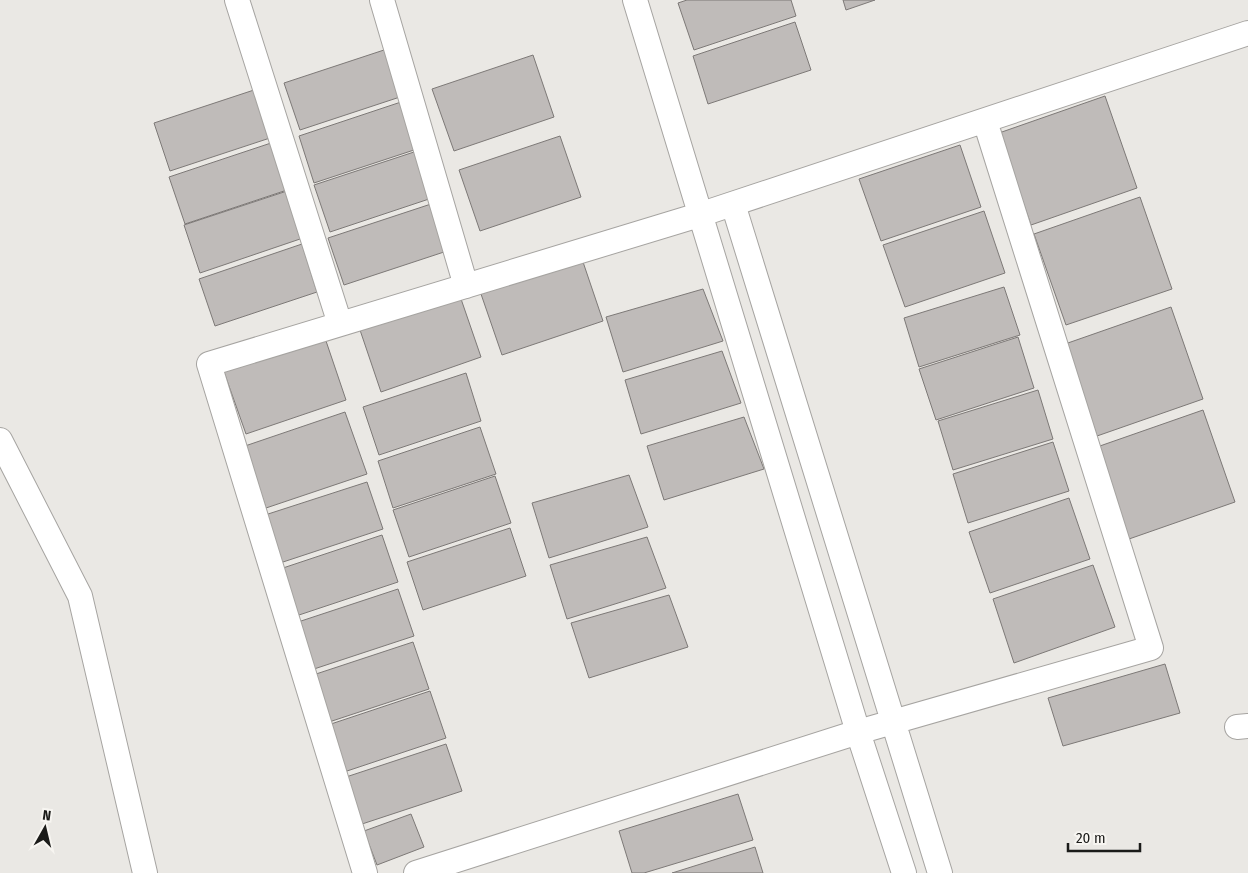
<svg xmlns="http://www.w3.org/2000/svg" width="1248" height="873" font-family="'Fira Sans Condensed',sans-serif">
  <rect width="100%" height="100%" fill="#eae8e4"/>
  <path fill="#bfbbb9" stroke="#7d7977" d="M687,0H791L796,16L694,50L678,3Z
    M843,0H875L846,10Z
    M795,22L811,70L708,104L693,56Z
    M387,49L403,96L300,130L284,83Z
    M533,55L554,117L454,151L432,89Z
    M257,89L273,137L170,171L154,123Z
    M1105,96L1137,188L1031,225L999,133Z
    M401,102L417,149L314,183L299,136Z
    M560,136L581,197L480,231L459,170Z
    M271,143L287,190L185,224L169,177Z
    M960,145L981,207L881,241L859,179Z
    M417,151L432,198L330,232L314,185Z
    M287,191L303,238L200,273L184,225Z
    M1140,197L1172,289L1066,325L1034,234Z
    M431,204L447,251L344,285L328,238Z
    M984,211L1005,273L905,307L883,245Z
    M302,244L317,292L215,326L199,279Z
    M582,259L603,321L502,355L481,294Z
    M1004,287L1020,335L919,367L904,318Z
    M703,289L723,341L623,372L606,317Z
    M460,296L481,357L381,392L360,330Z
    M1171,307L1203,399L1097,436L1065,344Z
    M1018,337L1034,388L936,420L919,369Z
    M325,338L346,400L246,434L224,372Z
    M722,351L741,403L641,434L625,380Z
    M466,373L481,421L379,455L363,407Z
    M1038,390L1053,439L953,470L938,421Z
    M1203,410L1235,502L1129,539L1097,447Z
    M345,412L367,474L266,508L245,446Z
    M744,417L764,469L664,500L647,446Z
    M480,427L496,474L393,508L378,461Z
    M1053,442L1069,491L968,523L953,474Z
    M629,475L648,527L549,558L532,503Z
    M495,476L511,523L409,557L393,510Z
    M367,482L383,529L280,563L265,515Z
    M1069,498L1090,559L990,593L969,532Z
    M510,528L526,576L423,610L407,562Z
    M382,535L398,582L296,616L280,569Z
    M647,537L666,588L567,619L550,565Z
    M1093,565L1115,627L1014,663L993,599Z
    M398,589L414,636L311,670L295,623Z
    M669,595L688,647L589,678L571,623Z
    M413,642L429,689L326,723L310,676Z
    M1165,664L1180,713L1063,746L1048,698Z
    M430,691L446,738L344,772L328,725Z
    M446,744L462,791L359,825L343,778Z
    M738,794L753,840L644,873H632L619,831Z
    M411,814L424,847L377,865L364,831Z
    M755,847L763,873H672Z"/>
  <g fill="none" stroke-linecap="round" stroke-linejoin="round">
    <g stroke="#a6a4a1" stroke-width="26">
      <path id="minor" d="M237,0L340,324
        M382,0L466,286
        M635,0L858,732L904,873
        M733,204L940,873
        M0,440L80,596L145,873
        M1237,727L1248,726
        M365,873L209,364L699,215L1248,33
        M416,873L858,732L1151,648L985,121"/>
    </g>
    <use href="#minor" stroke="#fff" stroke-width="24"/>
  </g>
  <g transform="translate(45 828) rotate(8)" stroke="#f7f5f1" stroke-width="4" paint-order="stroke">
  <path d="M0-4L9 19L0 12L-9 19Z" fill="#1b1b19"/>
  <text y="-8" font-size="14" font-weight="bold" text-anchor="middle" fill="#1b1b19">N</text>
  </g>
  <path d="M1068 843v8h72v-8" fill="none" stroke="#1b1b19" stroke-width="2.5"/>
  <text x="1076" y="843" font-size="15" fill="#1b1b19" stroke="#f7f5f1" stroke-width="4" paint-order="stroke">20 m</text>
</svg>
